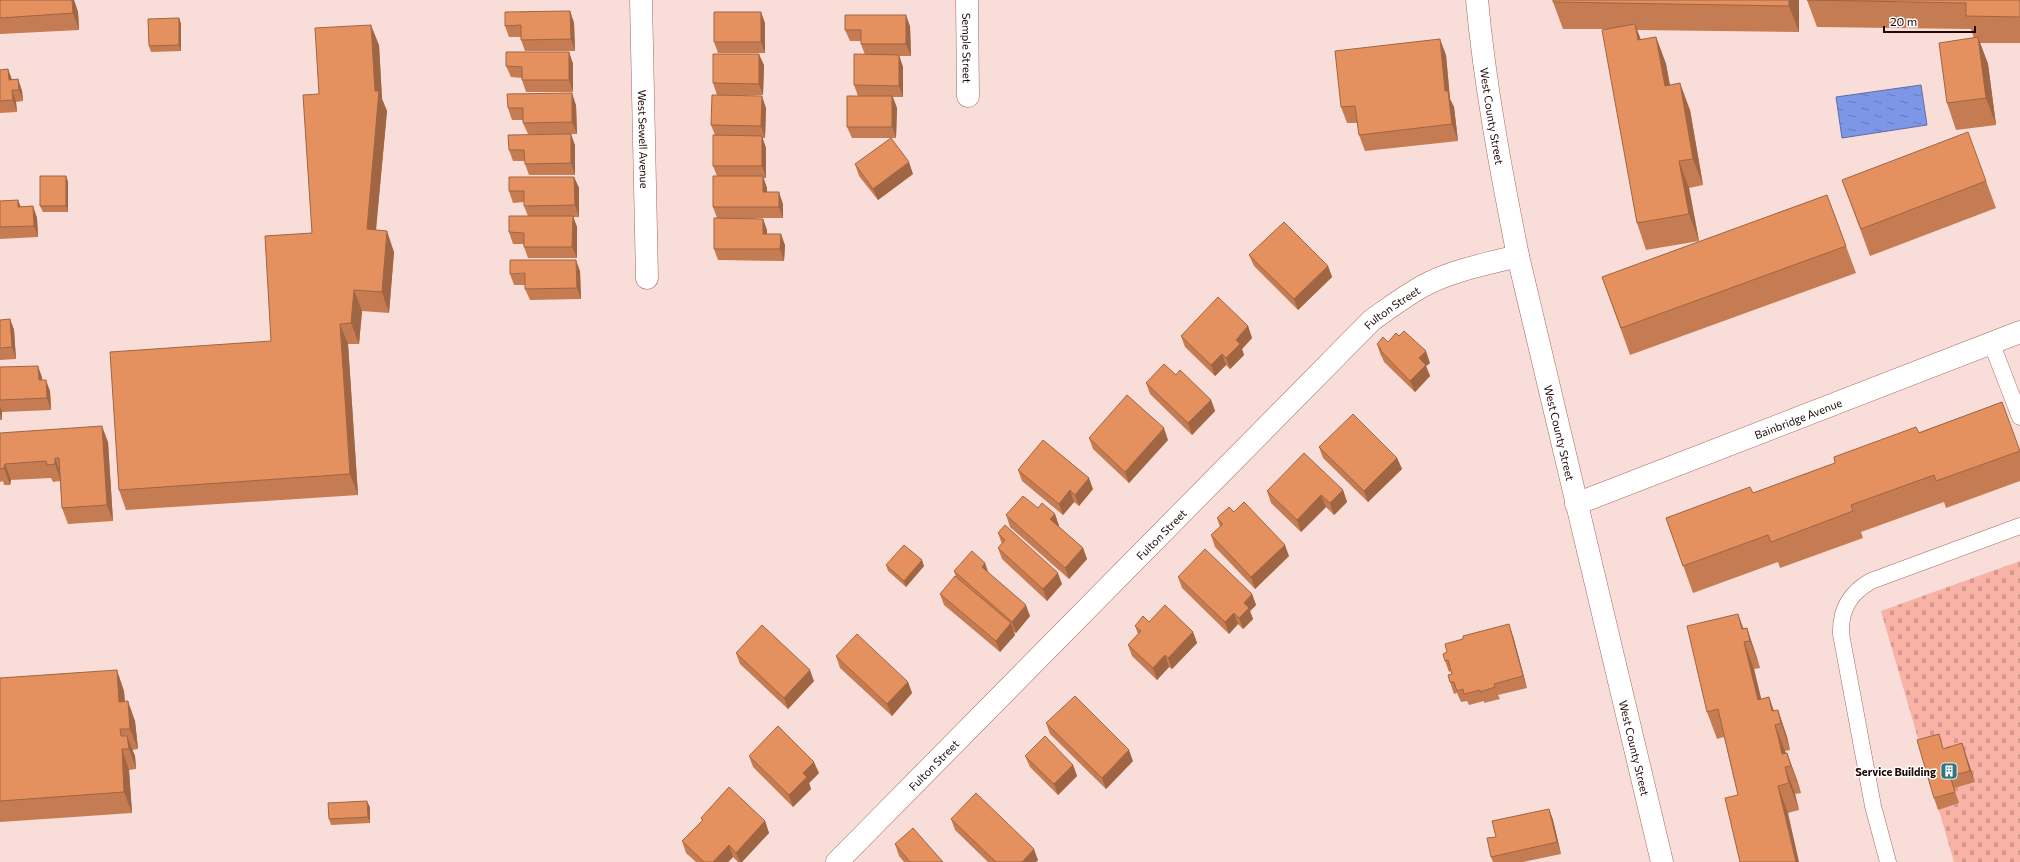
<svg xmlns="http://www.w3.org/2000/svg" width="2020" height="862" font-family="Commissioner,sans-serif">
  <defs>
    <pattern id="cemetery-stones" width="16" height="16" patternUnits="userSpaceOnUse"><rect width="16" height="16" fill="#f8b2a6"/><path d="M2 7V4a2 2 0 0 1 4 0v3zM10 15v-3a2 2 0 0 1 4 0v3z" fill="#d4988d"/></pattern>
    <pattern id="water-ripples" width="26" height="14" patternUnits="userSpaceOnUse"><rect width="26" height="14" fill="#7d97e7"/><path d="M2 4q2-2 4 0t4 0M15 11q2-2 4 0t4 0" fill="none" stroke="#6679b9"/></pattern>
  </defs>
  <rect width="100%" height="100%" fill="#f9ddd8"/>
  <path fill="url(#cemetery-stones)" d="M2020,561V862H1954L1881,611Z"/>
  <path fill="url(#water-ripples)" stroke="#616ca4" d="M1921,85L1927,125L1842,138L1836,97Z"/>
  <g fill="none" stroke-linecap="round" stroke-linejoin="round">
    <g stroke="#a6685f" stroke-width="17">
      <path id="service" d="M1991,342L2020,417
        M1888,862L1873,806L1841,634C1840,609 1850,593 1871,581L2020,526"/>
    </g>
    <g stroke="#a6685f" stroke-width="23">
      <g id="minor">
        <path id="s1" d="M641,0L647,278"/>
        <path id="s2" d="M967,0L968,96"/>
        <path id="s3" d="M1576,504L2020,332"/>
        <path id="s4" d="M837,862L1372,320C1389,308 1405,296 1423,286C1452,270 1487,264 1518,256"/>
      </g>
    </g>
    <g stroke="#a6685f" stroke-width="23">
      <g id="secondary">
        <path id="s5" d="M1477,0C1485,86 1501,171 1518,256L1662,862"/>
      </g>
    </g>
    <use href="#service" stroke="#fff" stroke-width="16"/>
    <use href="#minor" stroke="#fff" stroke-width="22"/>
    <use href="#secondary" stroke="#fff" stroke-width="22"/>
  </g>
  <path fill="#c57c52" d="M0,0H74L78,12L79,30L0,34Z
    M1799,0V32L1637,30L1641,40L1656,37L1666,64L1670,85L1690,110L1703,185L1689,188L1699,241L1646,250L1637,223L1607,29H1563L1553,2Z
    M1807,0H2020V43H1980L1988,64L1996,125L1956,130L1947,103L1974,38L1971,29L1817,27Z
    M570,11L574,23L575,51H525L521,40V37H509L505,26Z
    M179,18L181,24V51L151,52L149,46Z
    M765,23V53H718L714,42Z
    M910,26L911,56H899L903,67V97H893L897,108L896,138H852L847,127L858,96L854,85L865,55L861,44V41H850L845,30Z
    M379,45L382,99L387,111L376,230L394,252L389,313L362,311L359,344H348L358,495L126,510L119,490L271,341L312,233L319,94Z
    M569,52L573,64V92H526L522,80V78L511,77L506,66Z
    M1446,55L1450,99L1454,107L1458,141L1365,151L1359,135L1357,123H1347L1341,107Z
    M764,65L763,95H717L713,83Z
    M8,69L12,80L18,79L22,91L23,101L16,102L17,112L0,113V70Z
    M576,105L577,134H528L523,123V120H512L508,108Z
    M766,108L765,138H762L766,148V178H763L767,188V192L783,204V218H739L763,219L767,230V234L785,245L784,261L718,260L714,249L717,218L713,207L717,176L713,166L715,135L711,125Z
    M575,145V175H529L525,164V161H513L509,150Z
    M855,164L913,174L878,200L859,176Z
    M66,176L68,182V212H43L40,206Z
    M574,177L579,188V217H573L577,227V258H528L524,247V244H513L509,232L528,216L524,206V202L513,203L509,191Z
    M1842,180L1986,181L1996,208L1870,256Z
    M1827,195L1856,273L1630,355L1602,277Z
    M18,200L21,207L33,206L37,218L38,237L0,239V201Z
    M1249,255L1328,266L1332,277L1298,310L1254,266Z
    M580,271L581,299L530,300L525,289V285H514L510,274Z
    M10,319L14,330L16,359L0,360V320Z
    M1248,326L1252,338L1242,349L1244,355L1230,369L1226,365L1215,376L1185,347L1181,336Z
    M1399,336L1430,363L1426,366L1430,376L1415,392L1384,362L1382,357L1381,356L1377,344L1388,342Z
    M0,367L42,377V380L50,391L51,410L2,412V420H0Z
    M1176,375L1211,400L1215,411L1192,435L1150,394L1146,383Z
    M2002,402L2020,452V481L1946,508L1944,502L1861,532L1863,538L1780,568L1778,562L1693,593L1666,518L1753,493Z
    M0,433L108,442L113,521L68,524L62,508L60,481L53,482L51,478L11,480L10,485H4L3,481L0,482Z
    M1089,438L1168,440L1129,483L1093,449Z
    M1319,447L1397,458L1402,469L1368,502L1323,458Z
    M1018,470L1093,489L1079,506L1074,502L1063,515L1022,481Z
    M1343,490L1347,502L1334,515L1326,507L1301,532L1271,503L1267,491Z
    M1038,508L1055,514L1059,526H1058L1083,548L1087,559L1069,579L1010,527L1006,515Z
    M1234,512L1289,556L1255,589L1215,547L1211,535L1220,527L1217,518Z
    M998,533L1062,584L1047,601L1002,559L998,548L1002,544Z
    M886,565L924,566L906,587L888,571Z
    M954,571L989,573L1030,616L1016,633L1014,632L1015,635L1000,652L944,605L940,594L956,577Z
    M1178,577L1252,594L1256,605L1250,611L1253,619L1243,629L1238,624L1229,634L1182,588Z
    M1738,614L1743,628H1747L1756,655L1760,668L1754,669L1761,699L1769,697L1774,711L1778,710L1787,737L1790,750L1785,751L1786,753H1787L1797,780L1801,793L1795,794L1799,810L1788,813L1738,795L1724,737L1717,739L1707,712Z
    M1149,622L1193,632L1197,643L1172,669L1169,667L1157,680L1132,656L1128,645L1138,634L1135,626Z
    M1513,636L1527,688L1498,695L1500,699L1484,703V701L1469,705L1467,701L1461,702L1457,693L1454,694L1450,682L1452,674L1451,671L1449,672L1445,661Z
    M736,653L814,681L788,709L740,664Z
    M836,656L908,682L912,693L892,716L840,668Z
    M0,678L124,691L125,701L135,721L138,749L132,750L135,756L136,769L129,770L132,813L0,822Z
    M1046,723L1133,761L1106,789L1050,734Z
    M1962,743L1975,782L1954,788L1959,803L1938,810L1934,798L1944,749Z
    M749,756L819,773L809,783L811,789L793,807L753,767Z
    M1025,756L1073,765L1077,776L1058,795L1030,767Z
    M370,807V823L331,825L329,819Z
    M1549,809L1553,820L1561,854L1523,862H1493L1491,857L1496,837Z
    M701,818L765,821L769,833L742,862H738L733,857L728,862H696L686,853L682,841L702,821Z
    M951,819L1038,860L1036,862H988L955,830Z
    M895,844L943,862H904L899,856Z"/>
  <path fill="#a06542" d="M72,0H74L78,12L79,30L73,13Z
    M1789,0H1799V32L1789,6Z
    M570,11L574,23L575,51L571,39Z
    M761,12L765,23V53L761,42Z
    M906,15L910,26L911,56L906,44Z
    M179,18L181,24V51L179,45Z
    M1635,24L1645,51L1638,40Z
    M371,25L379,45L382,99L387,111L374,250L367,229L375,91Z
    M1656,37L1666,64L1675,113L1665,86Z
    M1978,37L1988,64L1996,125L1986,98Z
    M1440,39L1446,55L1450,99L1454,107L1458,141L1452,124L1445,91Z
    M569,52L573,64V92L569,80Z
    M759,54L764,65L763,95L759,84Z
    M899,55L903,67V97L899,86Z
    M8,69L12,80L13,91L9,80Z
    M18,79L22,91L23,101L19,90Z
    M1680,83L1690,110L1703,185L1693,159Z
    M12,90L16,102L17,112L13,100Z
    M572,93L576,105L577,134L572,122Z
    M762,96L766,108L765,138L761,126Z
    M892,96L897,108L896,138L892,127Z
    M571,134L575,145V175L571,163Z
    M762,136L766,148V178L762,166Z
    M1679,161L1689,188L1699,241L1689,214Z
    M909,162L913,174L878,200L873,189Z
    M66,176L68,182V212L66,206Z
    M763,176L767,188V204L763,192Z
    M574,177L579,188V217L575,205Z
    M779,192L783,204V218L779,207Z
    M18,200L22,212L18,207Z
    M33,206L37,218L38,237L34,226Z
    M573,216L577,227V258L572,247Z
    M763,219L767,230V245L763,234Z
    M387,231L394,252L389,313L382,292Z
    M781,234L785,245L784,261L780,249Z
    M576,260L580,271L581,299L577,288Z
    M1328,266L1332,277L1298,310L1294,299Z
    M354,290L362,311L359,344L351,323Z
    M10,319L14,330L16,359L12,347Z
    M340,324L348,344L358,495L350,474Z
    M1248,326L1252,338L1242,349L1244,355L1230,369L1226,358L1236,340Z
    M1426,351L1430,363L1426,366L1430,376L1415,392L1410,381L1419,358Z
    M1222,354L1226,365L1215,376L1211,365Z
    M38,366L42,377L43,391L39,380Z
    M46,380L50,391L51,410L47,398Z
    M1211,400L1215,411L1192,435L1188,423Z
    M0,406L2,412V420L0,414Z
    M102,426L108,442L113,521L107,505Z
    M1164,428L1168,440L1129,483L1125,472Z
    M55,458L61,475V481L55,464Z
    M1397,458L1402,469L1368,502L1364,491Z
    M5,464L11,480L10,485L4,468Z
    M1089,478L1093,489L1079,506L1075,495Z
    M1070,490L1074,502L1063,515L1059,504Z
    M1343,490L1347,502L1334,515L1330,503Z
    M1321,495L1326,507L1301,532L1297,520Z
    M1055,514L1059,526L1054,530L1050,519Z
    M1285,545L1289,556L1255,589L1251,577Z
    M1083,548L1087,559L1069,579L1065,568Z
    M922,560L924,566L906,587L904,581Z
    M985,563L989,574L982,567Z
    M1058,573L1062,584L1047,601L1043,589Z
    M1252,594L1256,605L1250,611L1253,619L1243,629L1239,618L1244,603Z
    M1026,605L1030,616L1016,633L1012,622Z
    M1234,613L1238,624L1229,634L1225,622Z
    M1738,614L1748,641L1742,629Z
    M1011,623L1015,635L1000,652L996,641Z
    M1509,624L1513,636L1527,688L1523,676Z
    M1747,628L1756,655L1760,668L1750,641Z
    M1193,632L1197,643L1172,669L1168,658Z
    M1744,642L1754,669L1768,727L1758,700Z
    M1165,655L1169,667L1157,680L1153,668Z
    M117,670L124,691L126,722L119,702Z
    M810,670L814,681L788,709L784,698Z
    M908,682L912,693L892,716L887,704Z
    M1769,697L1778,724L1772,711Z
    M128,701L135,721L138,749L130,729Z
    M1778,710L1787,737L1790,750L1781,723Z
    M1775,725L1785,751L1789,767L1782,754Z
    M127,736L135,756L136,769L129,749Z
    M1962,743L1975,782L1970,771Z
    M122,749L129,770L132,813L124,792Z
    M1129,750L1133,761L1106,789L1102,778Z
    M1787,753L1797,780L1801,793L1791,766Z
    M814,762L819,773L809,783L811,789L793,807L789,795L803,773Z
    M1073,765L1077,776L1058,795L1054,784Z
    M1785,767L1795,794L1799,810L1789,783Z
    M1778,786L1788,813L1799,862H1796Z
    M367,801L370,807V823L368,817Z
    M1549,809L1553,820L1561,854L1557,842Z
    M765,821L769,833L742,862H740L736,853Z
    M729,845L733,857L728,862H713Z
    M1034,849L1038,860L1036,862H1022Z"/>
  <path fill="#e5905f" stroke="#a06542" d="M0,0H72L73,13L0,18Z
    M1553,0H1789V6L1553,2Z
    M1807,0H2020V17L1966,16V3Z
    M570,11L571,39L521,40V25L505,26V12Z
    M714,12H761V42H714Z
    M845,15H906V44H861V30H845Z
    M179,18V45L149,46L148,19Z
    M1635,24L1638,40L1656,37L1665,86L1680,83L1693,159L1679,161L1689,214L1637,223L1602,30Z
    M371,25L375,91H379L367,229L387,231L382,292L354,290L351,323L340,324L350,474L119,490L110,352L271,341L265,236L312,233L303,95L319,94L315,28Z
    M1978,37L1986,98L1947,103L1939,43Z
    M1440,39L1445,91H1448L1452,124L1359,135L1355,106L1341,107L1335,51Z
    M506,52H569V80H522V67L506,66Z
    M713,54H759V84L713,83Z
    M854,54L899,55V86L854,85Z
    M8,69L9,80L18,79L19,90H12L13,100L0,101V70Z
    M572,93V122L523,123V108H508L507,94Z
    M712,95L762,96L761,126L711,125Z
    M847,96H892V127H847Z
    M1968,132L1986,181L1861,229L1842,180Z
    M571,134V163L525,164L524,150H509L508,135Z
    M713,135L762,136V166H713Z
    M891,138L909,162L873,189L855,164Z
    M40,176H66V206H40Z
    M713,176H763V192H779V207H713Z
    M509,177H574L575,205L524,206V191H509Z
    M1827,195L1846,246L1621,328L1602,277Z
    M18,200V207L33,206L34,226L0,227V201Z
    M509,216H573L572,247H524V233L509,232Z
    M714,218L763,219V234H781L780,249H714Z
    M1284,222L1328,266L1294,299L1249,255Z
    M510,260H576L577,288L525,289V273L510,274Z
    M1218,297L1248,326L1236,340L1240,344L1226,358L1222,354L1211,365L1181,336Z
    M10,319L12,347L0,348V320Z
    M1404,331L1426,351L1419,358L1426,365L1410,381L1380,350L1381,349L1377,344L1383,337L1388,342L1396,333L1399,336Z
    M1164,364L1176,375L1180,370L1211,400L1188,423L1146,383Z
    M38,366L39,380H46L47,398L0,400V367Z
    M1127,395L1164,428L1125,472L1089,438Z
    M2002,402L2020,451L1936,481L1934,475L1851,505L1853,511L1771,542L1768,535L1683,566L1666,518L1750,487L1753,493L1835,463L1834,457L1916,427L1919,433Z
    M1353,414L1397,458L1364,491L1319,447Z
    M102,426L107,505L62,508L59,458H55V464L47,465L46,461L5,464L4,468L0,469V433Z
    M1043,440L1089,478L1075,495L1070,490L1059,504L1018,470Z
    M1304,453L1343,490L1330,503L1321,495L1297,520L1267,491Z
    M1023,496L1038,508L1042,503L1055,514L1050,519L1083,548L1065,568L1006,515Z
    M1244,502L1285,545L1251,577L1211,535L1223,524L1217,518L1229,507L1234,512Z
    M1005,525L1058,573L1043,589L998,548L1005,540L998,533Z
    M904,545L922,560L904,581L886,565Z
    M1205,549L1252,594L1244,603L1249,608L1239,618L1234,613L1225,622L1178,577Z
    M972,551L985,563L982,567L1026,605L1012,622L954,571Z
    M955,576L1011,623L996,641L940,594Z
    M1165,605L1193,632L1168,658L1165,655L1153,668L1128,645L1141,631L1135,626L1143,616L1149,622Z
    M1738,614L1742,629L1747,628L1750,641L1744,642L1758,700L1769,697L1772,711L1778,710L1781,723L1775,725L1779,740L1782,754L1787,753L1791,766L1785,767L1789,783L1778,786L1796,862H1740L1725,798L1738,795L1718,709L1707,712L1687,626Z
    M1509,624L1523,676L1494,684L1495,687L1480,692V690L1464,694L1463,689L1457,691L1454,682H1450L1448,675L1452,674L1448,660L1445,661L1443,654L1447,652L1445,644L1463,639V636Z
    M762,625L810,670L784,698L736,653Z
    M857,634L908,682L887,704L836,656Z
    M117,670L119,702L128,701L130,729H120L121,736H127L129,749H122L124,792L0,801V678Z
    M1075,696L1129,750L1102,778L1046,723Z
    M778,726L814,762L803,773L807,777L789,795L749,756Z
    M1939,734L1943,749L1962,743L1970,771L1950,776L1955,792L1934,798L1917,740Z
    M1045,736L1073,765L1054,784L1025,756Z
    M729,787L765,821L736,853L729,845L713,862H704L682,841L703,820L701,818Z
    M976,793L1034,849L1022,862H996L951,819Z
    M367,801L368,817L329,819L328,803Z
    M1549,809L1557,842L1491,857L1487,838L1496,837L1492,821Z
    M913,828L943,862H910L895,844Z"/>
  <defs>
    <g id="building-square" transform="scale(0.9)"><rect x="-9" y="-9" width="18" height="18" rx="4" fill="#2f7682" stroke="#fff"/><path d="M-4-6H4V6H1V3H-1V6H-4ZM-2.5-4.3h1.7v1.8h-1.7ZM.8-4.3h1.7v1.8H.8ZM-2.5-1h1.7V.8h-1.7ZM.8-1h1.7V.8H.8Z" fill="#fff"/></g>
  </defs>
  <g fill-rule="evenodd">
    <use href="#building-square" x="1949" y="771"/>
  </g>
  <g text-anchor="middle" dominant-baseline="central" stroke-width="3" stroke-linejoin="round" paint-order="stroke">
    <g font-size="11" fill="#1f0806" stroke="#fff">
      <text stroke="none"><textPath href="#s2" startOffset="48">Semple Street</textPath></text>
      <text stroke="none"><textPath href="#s5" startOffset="117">West County Street</textPath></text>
      <text stroke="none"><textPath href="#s1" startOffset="139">West Sewell Avenue</textPath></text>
      <text stroke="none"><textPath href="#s4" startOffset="785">Fulton Street</textPath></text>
      <text stroke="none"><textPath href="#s3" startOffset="238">Bainbridge Avenue</textPath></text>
      <text stroke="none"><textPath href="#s5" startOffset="441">West County Street</textPath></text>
      <text stroke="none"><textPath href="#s4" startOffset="461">Fulton Street</textPath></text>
      <text stroke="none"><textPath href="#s5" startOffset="765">West County Street</textPath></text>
      <text stroke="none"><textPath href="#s4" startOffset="137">Fulton Street</textPath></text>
    </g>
    <g font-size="11" font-weight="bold" fill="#1f0806" stroke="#fff" text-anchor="end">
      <text x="1936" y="771">Service Building</text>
    </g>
  </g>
  <path d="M1884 26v6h91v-6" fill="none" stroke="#1f0806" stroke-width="2"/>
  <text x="1890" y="26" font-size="12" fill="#1f0806" stroke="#ffffff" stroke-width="3" paint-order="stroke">20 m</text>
</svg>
